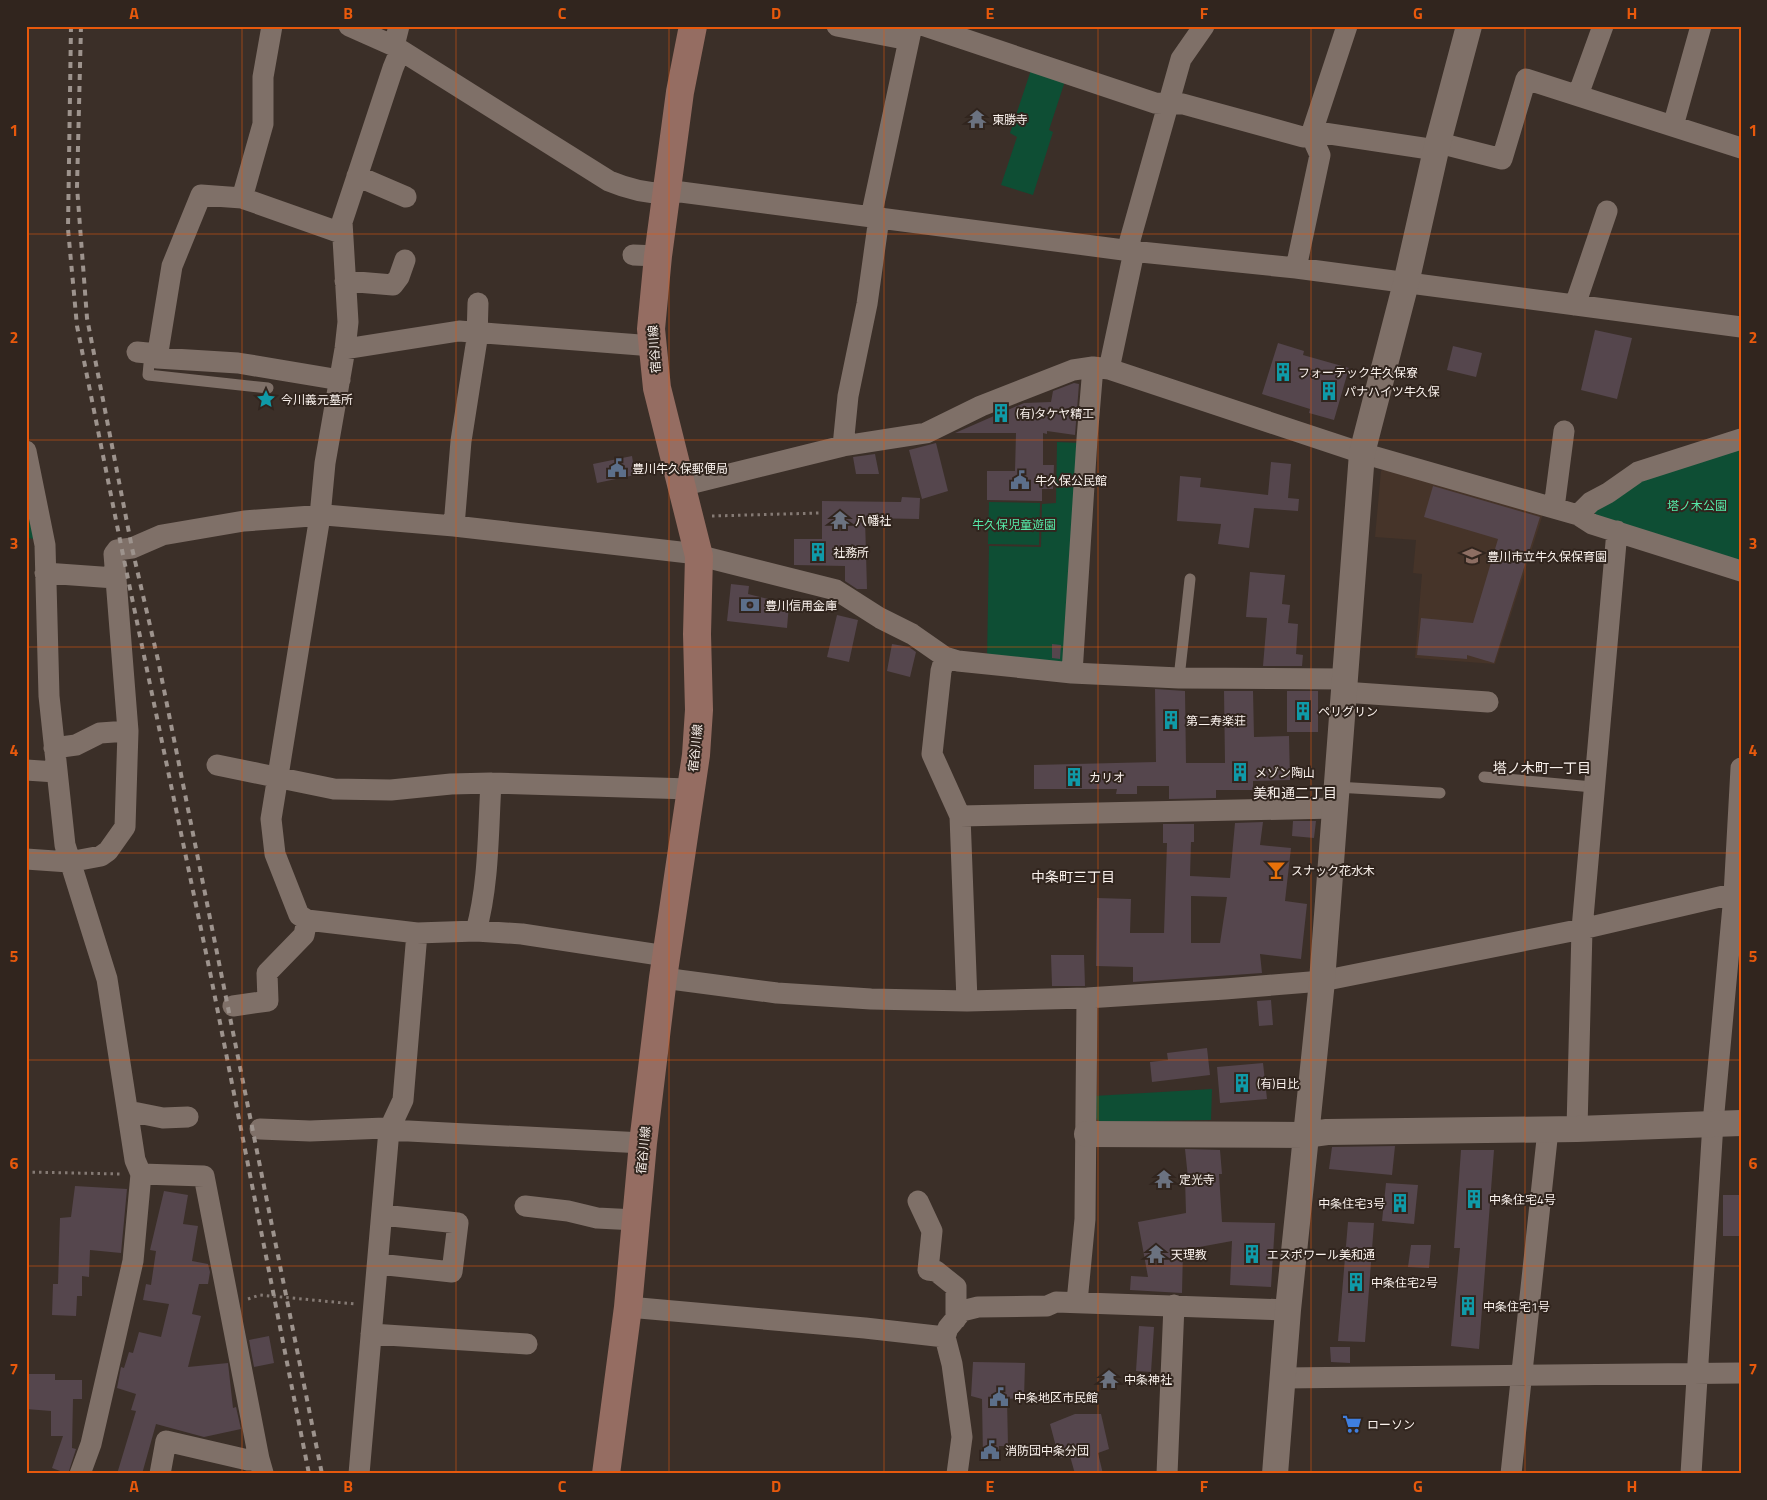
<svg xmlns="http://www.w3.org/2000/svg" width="1767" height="1500" font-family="'Titillium Web','Noto Sans JP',sans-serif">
  <rect width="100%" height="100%" fill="#3b2f28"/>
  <path fill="#463429" d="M1386,467L1543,514L1495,664L1415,658L1422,574L1413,573L1416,540L1375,537L1381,471Z"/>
  <path fill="#0e4e34" d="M1032,67L1066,78L1049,130L1053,132L1033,195L1001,185L1017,137L1010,133Z
    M1057,442L1081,443L1069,657L1061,667L987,659L989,546L1041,547L1042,504L1056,503Z
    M1741,444V564L1595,518V505L1636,478Z
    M26,493L36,539L26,538Z
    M989,502L1040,503L1039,545L988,544Z
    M1212,1089L1211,1120L1100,1122L1094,1117V1096Z"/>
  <path fill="#55464d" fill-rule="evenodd" d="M1595,330L1632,338L1617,399L1581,390Z
    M1278,343L1304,351L1303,355L1349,368L1334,420L1309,413L1310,409L1262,394Z
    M1453,346L1482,353L1476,377L1447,370Z
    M1074,383L1079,384L1075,435L1047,431V434L1043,433V465H1054L1053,489H1042V501L987,500V471H1015L1016,433H955L1024,403L1051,402L1053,391Z
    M936,443L948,491L922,499L909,450Z
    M875,454L879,474H856L853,457Z
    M632,456L635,475L597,483L593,464Z
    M1271,462L1291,464L1288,498L1299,499L1298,511L1254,508L1249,548L1218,544L1221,524L1177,521L1180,476L1201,478L1200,487L1268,495Z
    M1433,486L1540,517L1494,663L1467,655V659L1417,655L1421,618L1473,623L1498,539L1424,517Z
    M902,497L920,498L919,519L865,518L867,589H857L845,581V566L794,565V539H822V501L901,502Z
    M1250,572L1285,575L1282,604L1290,605L1288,623L1298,624L1296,654L1303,655L1302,666H1263L1267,618L1246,617Z
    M731,584L749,586L748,594L789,604L787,628L727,621Z
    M837,615L858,620L849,662L827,657Z
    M892,644L909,647L916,652L910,677L887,671Z
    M1052,644L1061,645L1060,659L1052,658Z
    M1155,689L1185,691L1186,763H1225L1224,691H1253L1254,737L1289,736L1290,780L1253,781V790H1216V798L1169,799V786H1137V794H1116L1117,789H1034V765L1156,762Z
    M1287,691H1318V732H1287Z
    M1293,821H1316L1314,838L1292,836Z
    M1263,822L1260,845L1291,848L1285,901L1307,904L1301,959L1260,954L1262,973L1133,982V967L1096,966L1097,898L1131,899L1130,933H1164L1167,843H1163V824H1194V842H1191L1190,876L1230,878L1235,823ZM1191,896L1227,897L1220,943H1191Z
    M1051,955H1084L1085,986H1052Z
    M1271,1000L1273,1025L1259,1026L1257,1001Z
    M1207,1048L1210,1075L1152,1082L1150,1062L1168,1060L1167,1053Z
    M1263,1063L1267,1099L1220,1103L1217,1067Z
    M1395,1146L1392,1175L1329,1169L1332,1147Z
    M1185,1149L1220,1150L1222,1174H1219L1222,1222L1275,1223L1271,1287L1230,1285L1232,1241L1183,1250L1182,1293L1130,1290L1131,1276L1148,1277L1138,1222L1186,1213L1185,1178H1188Z
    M1461,1150H1494L1479,1349L1451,1346L1460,1248H1454Z
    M1386,1183L1418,1185L1414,1224L1382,1221Z
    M75,1186L127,1189L121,1253L90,1250L89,1277L82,1276V1296H77L76,1316L52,1315L53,1284H58L60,1218L71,1217Z
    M164,1191L188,1195L183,1224L198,1226L192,1261L208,1264L210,1272L208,1284H199L192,1314L201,1316L188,1367L228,1363L233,1408L236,1407L241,1429L204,1437L156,1424L142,1474H117L136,1411L131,1410L136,1394L117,1388L121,1367L124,1368L129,1352L133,1353L139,1332L161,1337L169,1304L143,1300L146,1284L151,1285L156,1251L150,1250Z
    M1723,1195H1741V1236H1723Z
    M1348,1222L1374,1223L1365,1342L1338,1341Z
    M1411,1245H1431L1429,1268L1408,1267Z
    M1139,1326L1154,1327L1151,1372L1136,1371Z
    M269,1336L274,1363L254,1367L249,1340Z
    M1330,1347H1350V1363L1331,1362Z
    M973,1362L1025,1363L1024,1398L1007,1399L1008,1446H999L998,1458H983L982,1399L971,1396Z
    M26,1374H55V1380H82V1399H73L72,1448L76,1449L68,1474L52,1468L63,1436H51V1411L26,1409Z
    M1075,1414H1101L1109,1449L1098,1453L1103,1474H1075L1070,1456L1059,1458L1050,1424Z"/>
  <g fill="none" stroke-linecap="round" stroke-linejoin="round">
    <path stroke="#857a74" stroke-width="3" stroke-dasharray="2.5 4" stroke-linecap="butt" d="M712,516L819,513
      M26,1172L121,1174
      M248,1299L260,1295L355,1304"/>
    <path stroke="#7f7068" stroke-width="11" d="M150,353L148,375L268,388
      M1179,678L1190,579
      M1484,777L1593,787
      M1336,787L1440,793"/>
    <path stroke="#7f7068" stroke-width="21" d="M349,26L394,46L609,181C633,191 656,196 681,192L1131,251L1296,268L1741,327
      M837,26L909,40
      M925,26L1155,103L1183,104L1303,137L1317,132L1436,150
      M394,46L399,26
      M400,51L393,68L342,222L348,322L345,349L325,463L320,516L271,819L275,854L299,915L307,920L417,933L476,931L522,934L666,956
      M1578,95L1603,26
      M1673,126L1701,26
      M1439,143L1502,159L1526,79L1741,148
      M357,176L406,197
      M242,198L263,124V77L272,26
      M871,217L912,26
      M633,255L658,256
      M1296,268L1320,155L1311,135L1347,26
      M345,281L393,285L399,277L405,260
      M1575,305L1607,211
      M345,349L459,331L653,346
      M137,352L158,354
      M1109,369L1132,261L1130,240L1181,59L1204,26
      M340,380L238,363L157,358L172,266L201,195L242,198L341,233
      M843,446L848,396L867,304L879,218
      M26,451L45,545L49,696L65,845L107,979L135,1160L141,1174L133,1261L91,1444L80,1474
      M681,486L843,446L926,433L981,406L1073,370L1093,367L1109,369L1362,453L1578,515L1592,524L1741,571
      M1554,508L1564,431
      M1578,515L1591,502L1608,493L1638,472L1741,439
      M454,526L461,441L477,339L478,303
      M45,573L115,578
      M945,657L941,671L932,754L960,816L967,1001
      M1072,673L1087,439L1093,367
      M1343,692L1488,702
      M54,748L76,745L100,733L128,731
      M217,765L334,789L391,790L451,784L491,783L690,789
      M26,770L56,772
      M960,816L1335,808
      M26,859L69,862L101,856L108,851L125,827L128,731L114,554L117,550L132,548L162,535L244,521L325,515L454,526L689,553L836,590L880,618L912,634L945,657L958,661L1072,673L1179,678L1344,679
      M476,931C489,884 488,832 491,783
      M663,978L777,993L871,999L967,1001L1087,998L1225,989L1322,981L1582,929L1741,892
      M233,1006L268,1001L267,973L304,935L307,920
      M128,1111L163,1118L188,1117
      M260,1129L310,1131L385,1128L389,1130L643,1143
      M1577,1129L1582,929L1617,531
      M141,1174L204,1176L259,1459
      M918,1201L932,1231L928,1270L936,1271L956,1287V1319
      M525,1206L568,1211L597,1218L636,1220
      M378,1264L452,1272L458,1223L382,1215
      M1077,1302L1085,1219L1087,998
      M628,1307L865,1328L945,1337
      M371,1334L527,1344
      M1283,1378L1741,1373
      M160,1474L166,1441L248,1460L259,1459L263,1473
      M359,1474L389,1130L403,1100L417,933
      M957,1474L962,1437L952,1364L945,1337L948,1328L962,1311L978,1307L1047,1306L1056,1302L1288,1310
      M1167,1474L1174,1305
      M1511,1474L1548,1130
      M1691,1474L1713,1123L1734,895L1741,768"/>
    <path stroke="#7f7068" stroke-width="26" d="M1087,1134L1305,1135L1327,1132L1577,1129L1741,1123
      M1275,1474L1288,1310L1322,981L1362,453L1406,283L1436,150L1469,26"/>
    <path stroke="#956d62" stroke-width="28" d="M606,1474L628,1307L643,1143L663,978L696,755L699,710L697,634L699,556L657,388L651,329L658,256L680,92L693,26"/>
    <path stroke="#9d938d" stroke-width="4" stroke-dasharray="6 6" stroke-linecap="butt" d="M71,26L68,229L77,326L122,550L211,977L309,1474
      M81,26L77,187L87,318L132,548L158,660L322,1474"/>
  </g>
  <path fill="none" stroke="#e8590c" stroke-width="1" stroke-opacity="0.55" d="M242,26V1474M456,26V1474M669,26V1474M884,26V1474M1098,26V1474M1311,26V1474M1525,26V1474M26,234H1741M26,440H1741M26,647H1741M26,853H1741M26,1060H1741M26,1266H1741"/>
  <defs>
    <g id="temple-bare" transform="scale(1.5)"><path d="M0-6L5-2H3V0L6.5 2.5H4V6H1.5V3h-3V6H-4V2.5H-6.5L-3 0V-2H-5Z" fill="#6b7280" stroke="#31251e" stroke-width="2.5" paint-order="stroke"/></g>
    <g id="building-bare" transform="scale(1.5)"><path d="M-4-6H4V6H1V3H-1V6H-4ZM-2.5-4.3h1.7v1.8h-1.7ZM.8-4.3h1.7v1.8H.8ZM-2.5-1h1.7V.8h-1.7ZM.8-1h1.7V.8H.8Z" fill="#0f9aa8" stroke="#31251e" stroke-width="2.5" paint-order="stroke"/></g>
    <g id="sight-bare" transform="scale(1.5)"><path d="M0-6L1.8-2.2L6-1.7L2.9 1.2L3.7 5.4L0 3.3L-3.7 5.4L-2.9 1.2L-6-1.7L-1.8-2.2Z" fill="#0f9aa8" stroke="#31251e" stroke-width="2.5" paint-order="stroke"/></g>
    <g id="civic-bare" transform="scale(1.5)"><path d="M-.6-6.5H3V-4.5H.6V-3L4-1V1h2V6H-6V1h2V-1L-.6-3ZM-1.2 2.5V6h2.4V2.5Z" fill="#5c6f8a" stroke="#31251e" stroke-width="2.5" paint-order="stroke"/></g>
    <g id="school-bare" transform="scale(1.5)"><path d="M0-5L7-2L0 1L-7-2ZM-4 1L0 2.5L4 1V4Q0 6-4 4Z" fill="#8d6e63" stroke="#31251e" stroke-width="2.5" paint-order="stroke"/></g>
    <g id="bank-bare" transform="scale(1.5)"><path d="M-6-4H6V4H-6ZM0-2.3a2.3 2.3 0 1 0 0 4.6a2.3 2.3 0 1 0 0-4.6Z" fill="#5c6f8a" stroke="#31251e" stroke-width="2.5" paint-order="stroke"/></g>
    <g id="bar-bare" transform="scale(1.5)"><path d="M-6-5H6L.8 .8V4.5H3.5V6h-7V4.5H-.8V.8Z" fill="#e8710a" stroke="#31251e" stroke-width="2.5" paint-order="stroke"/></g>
    <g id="supermarket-bare" transform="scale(1.5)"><path d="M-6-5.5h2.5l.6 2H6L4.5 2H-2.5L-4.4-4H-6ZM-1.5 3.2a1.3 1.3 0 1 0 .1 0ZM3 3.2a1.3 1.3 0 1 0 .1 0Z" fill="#3f7fe0" stroke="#31251e" stroke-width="2.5" paint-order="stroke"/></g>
  </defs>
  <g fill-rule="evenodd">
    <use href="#temple-bare" x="977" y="119"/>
    <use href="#building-bare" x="1283" y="372"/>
    <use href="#building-bare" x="1329" y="391"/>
    <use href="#sight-bare" x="266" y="399"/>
    <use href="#building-bare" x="1001" y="413"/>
    <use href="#civic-bare" x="617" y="468"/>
    <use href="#civic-bare" x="1020" y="480"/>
    <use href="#temple-bare" x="840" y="520"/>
    <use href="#building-bare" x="818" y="552"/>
    <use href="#school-bare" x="1472" y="556"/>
    <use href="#bank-bare" x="750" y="605"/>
    <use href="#building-bare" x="1303" y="711"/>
    <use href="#building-bare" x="1171" y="720"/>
    <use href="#building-bare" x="1240" y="772"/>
    <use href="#building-bare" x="1074" y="777"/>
    <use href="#bar-bare" x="1276" y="870"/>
    <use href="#building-bare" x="1242" y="1083"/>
    <use href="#temple-bare" x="1164" y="1179"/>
    <use href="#building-bare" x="1474" y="1199"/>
    <use href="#building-bare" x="1400" y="1203"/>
    <use href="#temple-bare" x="1156" y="1254"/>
    <use href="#building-bare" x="1252" y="1254"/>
    <use href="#building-bare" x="1356" y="1282"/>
    <use href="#building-bare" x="1468" y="1306"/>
    <use href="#temple-bare" x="1109" y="1379"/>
    <use href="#civic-bare" x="999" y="1397"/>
    <use href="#supermarket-bare" x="1352" y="1424"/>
    <use href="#civic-bare" x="990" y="1450"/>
  </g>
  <g text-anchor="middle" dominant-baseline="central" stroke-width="4" stroke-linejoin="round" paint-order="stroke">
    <g font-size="12" fill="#faf2ed" stroke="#31251e" text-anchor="start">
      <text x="992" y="119">東勝寺</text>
      <text x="1298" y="372">フォーテック牛久保寮</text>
      <text x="1344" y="391">パナハイツ牛久保</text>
      <text x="281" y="399">今川義元墓所</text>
      <text x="1016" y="413">(有)タケヤ精工</text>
      <text x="632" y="468">豊川牛久保郵便局</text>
      <text x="1035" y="480">牛久保公民館</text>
      <text x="855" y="520">八幡社</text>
      <text x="833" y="552">社務所</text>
      <text x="1487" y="556">豊川市立牛久保保育園</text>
      <text x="765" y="605">豊川信用金庫</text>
      <text x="1318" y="711">ペリグリン</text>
      <text x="1186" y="720">第二寿楽荘</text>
      <text x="1255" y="772">メゾン陶山</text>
      <text x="1089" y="777">カリオ</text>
      <text x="1291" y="870">スナック花水木</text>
      <text x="1257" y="1083">(有)日比</text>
      <text x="1179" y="1179">定光寺</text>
      <text x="1489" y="1199">中条住宅4号</text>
      <text x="1385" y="1203" text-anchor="end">中条住宅3号</text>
      <text x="1171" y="1254">天理教</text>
      <text x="1267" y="1254">エスポワール美和通</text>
      <text x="1371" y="1282">中条住宅2号</text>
      <text x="1483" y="1306">中条住宅1号</text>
      <text x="1124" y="1379">中条神社</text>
      <text x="1014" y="1397">中条地区市民館</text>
      <text x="1367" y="1424">ローソン</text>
      <text x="1005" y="1450">消防団中条分団</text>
    </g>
    <g font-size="12" fill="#faf2ed" stroke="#31251e">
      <text transform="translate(654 349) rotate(-94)">宿谷川線</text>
      <text transform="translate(695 748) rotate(-84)">宿谷川線</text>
      <text transform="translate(643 1150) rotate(-84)">宿谷川線</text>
    </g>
    <g font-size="12" fill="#56e9a8" stroke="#31251e">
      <text x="1697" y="505">塔ノ木公園</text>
      <text x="1014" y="524">牛久保児童遊園</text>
    </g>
    <g font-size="14" fill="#faf2ed" stroke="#31251e">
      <text x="1542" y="767">塔ノ木町一丁目</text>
      <text x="1295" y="792">美和通二丁目</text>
      <text x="1073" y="876">中条町三丁目</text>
    </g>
  </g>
  <rect width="1767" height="1500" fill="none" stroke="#31251e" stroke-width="55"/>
  <rect x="28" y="28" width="1712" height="1444" fill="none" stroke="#e8590c" stroke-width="2"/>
  <g font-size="16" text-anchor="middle" font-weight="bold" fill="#e8590c">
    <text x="134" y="19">A</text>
    <text x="348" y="19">B</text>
    <text x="562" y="19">C</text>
    <text x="776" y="19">D</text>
    <text x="990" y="19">E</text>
    <text x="1204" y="19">F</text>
    <text x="1418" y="19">G</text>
    <text x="1632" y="19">H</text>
    <text x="14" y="136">1</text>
    <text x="1753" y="136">1</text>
    <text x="14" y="343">2</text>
    <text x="1753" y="343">2</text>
    <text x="14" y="549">3</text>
    <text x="1753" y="549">3</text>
    <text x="14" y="756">4</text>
    <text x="1753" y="756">4</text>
    <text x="14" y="962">5</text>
    <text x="1753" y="962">5</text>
    <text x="14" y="1169">6</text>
    <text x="1753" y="1169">6</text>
    <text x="14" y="1375">7</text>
    <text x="1753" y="1375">7</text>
    <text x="134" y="1492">A</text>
    <text x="348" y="1492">B</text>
    <text x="562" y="1492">C</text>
    <text x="776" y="1492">D</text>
    <text x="990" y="1492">E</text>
    <text x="1204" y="1492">F</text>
    <text x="1418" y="1492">G</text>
    <text x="1632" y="1492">H</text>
  </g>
</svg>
